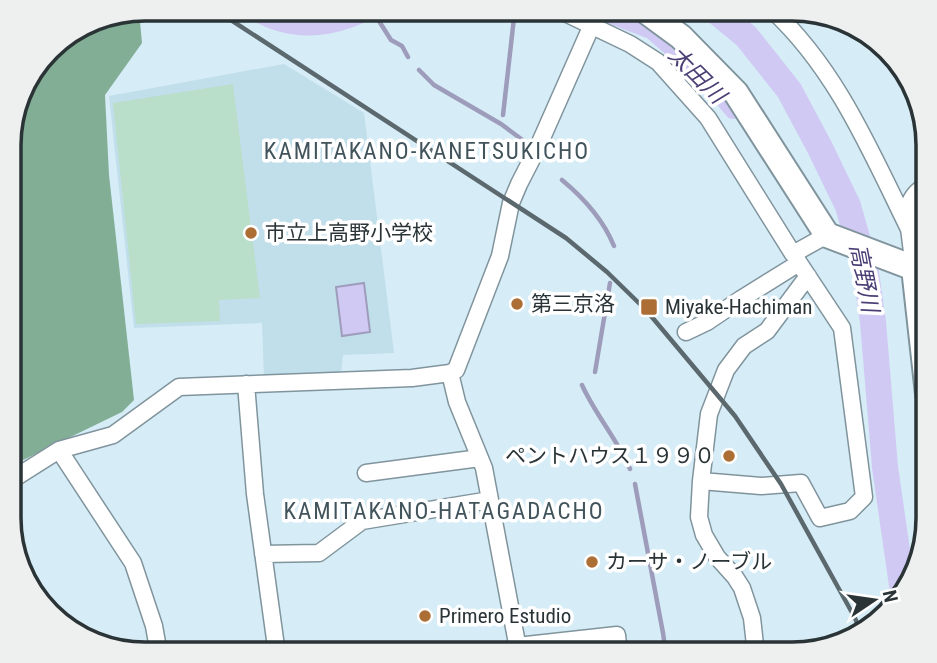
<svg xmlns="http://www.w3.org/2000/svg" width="937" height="663" font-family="'Roboto Condensed','Noto Sans JP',sans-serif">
  <rect width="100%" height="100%" fill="#d6ecf6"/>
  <path fill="#c1deeb" d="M284,64L364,113L394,353L343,355L341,373L264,377L262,323L134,328L109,96Z"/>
  <path fill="#b9dec9" d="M233,84L260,298L219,300L220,321L136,324L113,103Z"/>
  <path fill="#82ae95" d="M139,11L142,43L105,95L109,175L134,400L122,412L17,463L10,461V127L56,42Z"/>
  <path fill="#d0c9f4" stroke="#9e9cbb" stroke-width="2" d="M364,283L370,332L342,336L336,287Z"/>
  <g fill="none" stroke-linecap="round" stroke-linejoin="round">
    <path stroke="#9e9cbb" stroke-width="4.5" d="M372,10L391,40L402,46L408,57
      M419,70L434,85L501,124L528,144
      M503,115L515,9
      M562,180C585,199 603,219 614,246
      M595,372L610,283
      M582,385C595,414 617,439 630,469
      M635,484L663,633L666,654"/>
    <path stroke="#d0c9f4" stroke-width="16" d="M247,9C257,14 267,20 278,23C313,33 343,25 375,9
      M585,9L609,15L651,31L704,77L733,111"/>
    <path stroke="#d0c9f4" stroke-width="26" d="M713,9L746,36L789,90L820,148L848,206L865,266L873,322L885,467L903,592"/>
    <g stroke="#80949d" stroke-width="19">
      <path id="minor" d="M552,9L561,11L630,44L658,62L708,118L793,254L827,235
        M771,9C836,68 871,152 909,229
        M914,268L907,212C910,198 916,191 928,184
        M686,332L707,322L741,299L799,263L795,256
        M450,373L457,402L484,468L519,654
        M246,384L255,494L277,654
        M59,450L133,563L154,626L159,654
        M366,473L480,458
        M10,481L59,450L113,435L179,387L412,378L450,373L456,370L500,256L511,203L519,184L538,147L591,27
        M701,481L761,486L801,483L820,518L850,511L864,497L842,328L799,263
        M263,554L319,553L362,521L490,500
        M517,646L617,635L619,654
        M756,654L752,618L742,588L735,577L717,557L704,535L699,517L701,481L709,414L726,370L744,346L767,331L808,276"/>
    </g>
    <g stroke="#80949d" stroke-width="28">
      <path id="highway" d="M643,9L681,37L736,93L827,235L914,268L928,394"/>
    </g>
    <use href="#minor" stroke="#fff" stroke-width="16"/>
    <use href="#highway" stroke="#fff" stroke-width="24"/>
    <path stroke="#5b686d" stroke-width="4.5" d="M214,9L566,238L607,272L646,310L735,416L781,484L855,618L861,633"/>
  </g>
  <g fill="#ad6e35" stroke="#fff" stroke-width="2.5">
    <circle cx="251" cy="233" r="7"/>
    <circle cx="517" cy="304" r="7"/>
    <rect x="640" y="298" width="18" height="18" rx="3.5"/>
    <circle cx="729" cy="456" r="7"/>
    <circle cx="592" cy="562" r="7"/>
    <circle cx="425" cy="616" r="7"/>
  </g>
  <g text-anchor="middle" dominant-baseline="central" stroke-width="7" stroke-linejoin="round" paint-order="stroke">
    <g font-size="21" fill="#2a3336" stroke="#fff" text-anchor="start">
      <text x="265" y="233">市立上高野小学校</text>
      <text x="531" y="304">第三京洛</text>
      <text x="665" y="307">Miyake-Hachiman</text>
      <text x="715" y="456" text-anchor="end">ペントハウス１９９０</text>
      <text x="606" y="562">カーサ・ノーブル</text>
      <text x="439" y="616">Primero Estudio</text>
    </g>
    <g font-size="23" font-style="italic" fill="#4b3f75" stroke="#fff">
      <text transform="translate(697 75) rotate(45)">太田川</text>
      <text transform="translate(864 278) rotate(79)">高野川</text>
    </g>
    <g font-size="23" letter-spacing="2" fill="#41545c" stroke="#fff">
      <text x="427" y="151">KAMITAKANO-KANETSUKICHO</text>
      <text x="444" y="511">KAMITAKANO-HATAGADACHO</text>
    </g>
  </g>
  <path d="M0 0H937V663H0ZM145 21H792A124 124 0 0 1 916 145V518A124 124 0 0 1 792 642H145A124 124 0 0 1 21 518V145A124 124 0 0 1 145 21Z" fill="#eeefef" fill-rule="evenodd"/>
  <path fill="none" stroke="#2a3336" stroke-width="3.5" d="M145 21H792A124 124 0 0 1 916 145V518A124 124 0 0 1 792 642H145A124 124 0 0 1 21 518V145A124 124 0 0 1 145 21Z"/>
  <g transform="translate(874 600) rotate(77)" stroke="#ffffff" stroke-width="5" paint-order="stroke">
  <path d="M0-5L12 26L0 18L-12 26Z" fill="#2a3336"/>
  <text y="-10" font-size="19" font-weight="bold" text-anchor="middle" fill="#2a3336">N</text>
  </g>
</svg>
